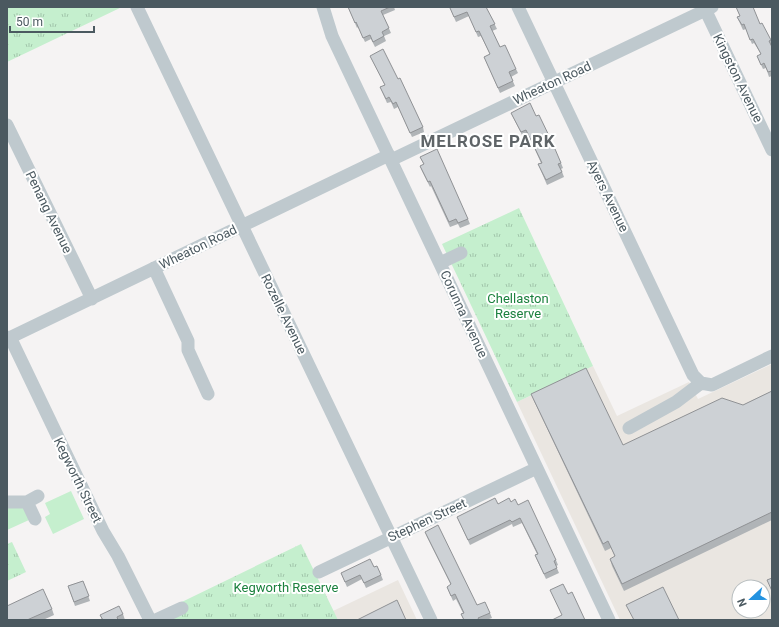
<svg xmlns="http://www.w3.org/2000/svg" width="779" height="627" font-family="Roboto,sans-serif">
  <defs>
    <pattern id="park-tufts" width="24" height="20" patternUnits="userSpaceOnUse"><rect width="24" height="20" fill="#c5efce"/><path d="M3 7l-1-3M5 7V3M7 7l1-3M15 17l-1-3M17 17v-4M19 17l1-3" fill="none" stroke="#a2c5ab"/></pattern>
  </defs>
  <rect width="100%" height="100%" fill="#f5f3f3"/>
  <path fill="#eae6e1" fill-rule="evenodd" d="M772,364V620H620L517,402L593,366L617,416L689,382L698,399ZM739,587H763V611H739Z
    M398,580L417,620H338L333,611Z"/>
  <path fill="#c5efce" d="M71,491L84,519L53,534L45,517L50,514L45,503Z
    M23,507L29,520L7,530V508Z"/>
  <path fill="url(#park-tufts)" d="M7,7H122L7,62Z
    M519,208L593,366L517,402L442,244Z
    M12,542L26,572L7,581V544Z
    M301,544L338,620H160L157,614Z"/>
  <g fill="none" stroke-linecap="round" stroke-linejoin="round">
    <path stroke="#bfc9ce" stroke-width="13" d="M137,7L431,620
      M323,7L332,36L609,620
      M518,7L693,375L701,383
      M704,7L772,150
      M7,125L92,299
      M391,160L712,7
      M440,263L461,253
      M154,268L188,341V350L208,394
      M10,337L103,531L118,556L150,620
      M7,339L389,155
      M629,428L676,402L701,383L712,385L772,356
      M7,502H27L38,496
      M27,502L35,519
      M319,572L537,468
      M156,620L182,608"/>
  </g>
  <path fill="#b0b4b7" d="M348,7H394L395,10L383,15L391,33L384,36L386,41L375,47L371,39L365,42L358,27L357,28Z
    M486,7L497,29L492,31L500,47L516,69L518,73L511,77L515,86L500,93L484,57L490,54L481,36L478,37L469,16L456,22L450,8Z
    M736,7L760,24L771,40L772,44V45H771L772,47V76L769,77L766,68L763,69L757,56L761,54L754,43L752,44L746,29L743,30L737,17L740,16Z
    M370,56L423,127L424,132L412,137L398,107L394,109L391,102L387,103L380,87L385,85L372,60Z
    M511,113L536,116L561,163L563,168L561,169L564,177L547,185L538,164L541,163L528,134L523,137Z
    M420,157L468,219L470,224L460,228L458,224L450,227L431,186L430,187L422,171L420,166L424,165Z
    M772,391V520L624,591L612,566L610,559L615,557L611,548L605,551L534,401L531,394L623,445L743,405Z
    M511,502L518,505L556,560L558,565L556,566L559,573L546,579L537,560L535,555L537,554L522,523L513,527L512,524L470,545L457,517L498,504Z
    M425,532L477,605L490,613L492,618L486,620H464L461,614L463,613L456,599L453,601L447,587L451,585L427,537Z
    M374,567L381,575L383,580L366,588L362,579L347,587L341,573Z
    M83,581L90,601L75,606L68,586Z
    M52,609L54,615L43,620H7Z
    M123,614L125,620H102L100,615Z"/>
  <path fill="#cdd1d5" stroke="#909295" d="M348,7H390L381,11L389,28L382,32L384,36L373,42L370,35L363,38L356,22L355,23Z
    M451,7H486L495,24L490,26L500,47L505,45L516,69L509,72L513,81L498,88L484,57L490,54L479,31L476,32L467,12L454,17L450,8Z
    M736,7H753L760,24L762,23L771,40L769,41L772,47V73L771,71L768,72L764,63L761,65L757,56L761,54L753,39L750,40L744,24L742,25L737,17L740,16Z
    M383,49L398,79L400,78L423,127L410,133L396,102L393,104L389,97L386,99L380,87L385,85L370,56Z
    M530,103L536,116L539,115L552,142L561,163L558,164L562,172L546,180L538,164L542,163L526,130L521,132L511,113Z
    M437,149L468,219L458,223L456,219L449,222L430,181L428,182L420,166L424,164L420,157Z
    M586,368L623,445L722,398L743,405L772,391V512L622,584L610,559L615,556L608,541L603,544L531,394Z
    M495,498L498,504L509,498L511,502L515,499L518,505L528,500L556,560L554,561L557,568L544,574L535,555L538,554L520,518L512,522L510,520L468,540L457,517Z
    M438,525L477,605L485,602L490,613L478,618L479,620H464L461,614L464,613L455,594L451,596L447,587L451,584L425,532Z
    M370,559L374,567L377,566L381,575L364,583L360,575L345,582L341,573Z
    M772,578V591L767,580Z
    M83,581L89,596L74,602L68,586Z
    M563,584L568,594L572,592L585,620H552L562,615L550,590Z
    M663,587L679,620H634L626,605Z
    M43,589L52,609L27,620H7V606Z
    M397,600L406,620H357Z
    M119,606L123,614L117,617L118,620H103L100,615Z"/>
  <g text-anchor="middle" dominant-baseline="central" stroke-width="4" stroke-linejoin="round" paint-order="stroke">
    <g font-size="13" fill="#4b5960" stroke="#fff">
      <text transform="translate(738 78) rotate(64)">Kingston Avenue</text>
      <text transform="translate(552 83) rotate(-25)">Wheaton Road</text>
      <text transform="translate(608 196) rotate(64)">Ayers Avenue</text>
      <text transform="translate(49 212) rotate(64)">Penang Avenue</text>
      <text transform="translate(198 247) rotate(-26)">Wheaton Road</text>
      <text transform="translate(284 314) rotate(64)">Rozelle Avenue</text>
      <text transform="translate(464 314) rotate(65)">Corunna Avenue</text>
      <text transform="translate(78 480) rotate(64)">Kegworth Street</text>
      <text transform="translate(427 520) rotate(-25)">Stephen Street</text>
    </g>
    <g font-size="13" fill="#1b813e" stroke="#fff">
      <text x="518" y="298">Chellaston<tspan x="518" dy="15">Reserve</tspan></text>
      <text x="286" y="587">Kegworth Reserve</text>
    </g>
    <g font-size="17" font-weight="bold" letter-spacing="1" fill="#5f6467" stroke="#fff">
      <text x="488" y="141">MELROSE PARK</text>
    </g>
  </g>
  <rect width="779" height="627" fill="none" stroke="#4b5960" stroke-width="16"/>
  <g transform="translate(751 599) rotate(248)"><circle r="19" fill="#ffffff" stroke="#b7bdbf"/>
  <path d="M0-3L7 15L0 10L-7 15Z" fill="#2292e0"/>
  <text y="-6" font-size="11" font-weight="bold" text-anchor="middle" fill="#4b5960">N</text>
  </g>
  <path d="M10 26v6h84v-6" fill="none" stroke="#4b5960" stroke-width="2"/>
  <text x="16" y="26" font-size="12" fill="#4b5960" stroke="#ffffff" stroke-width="3" paint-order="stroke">50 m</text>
</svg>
